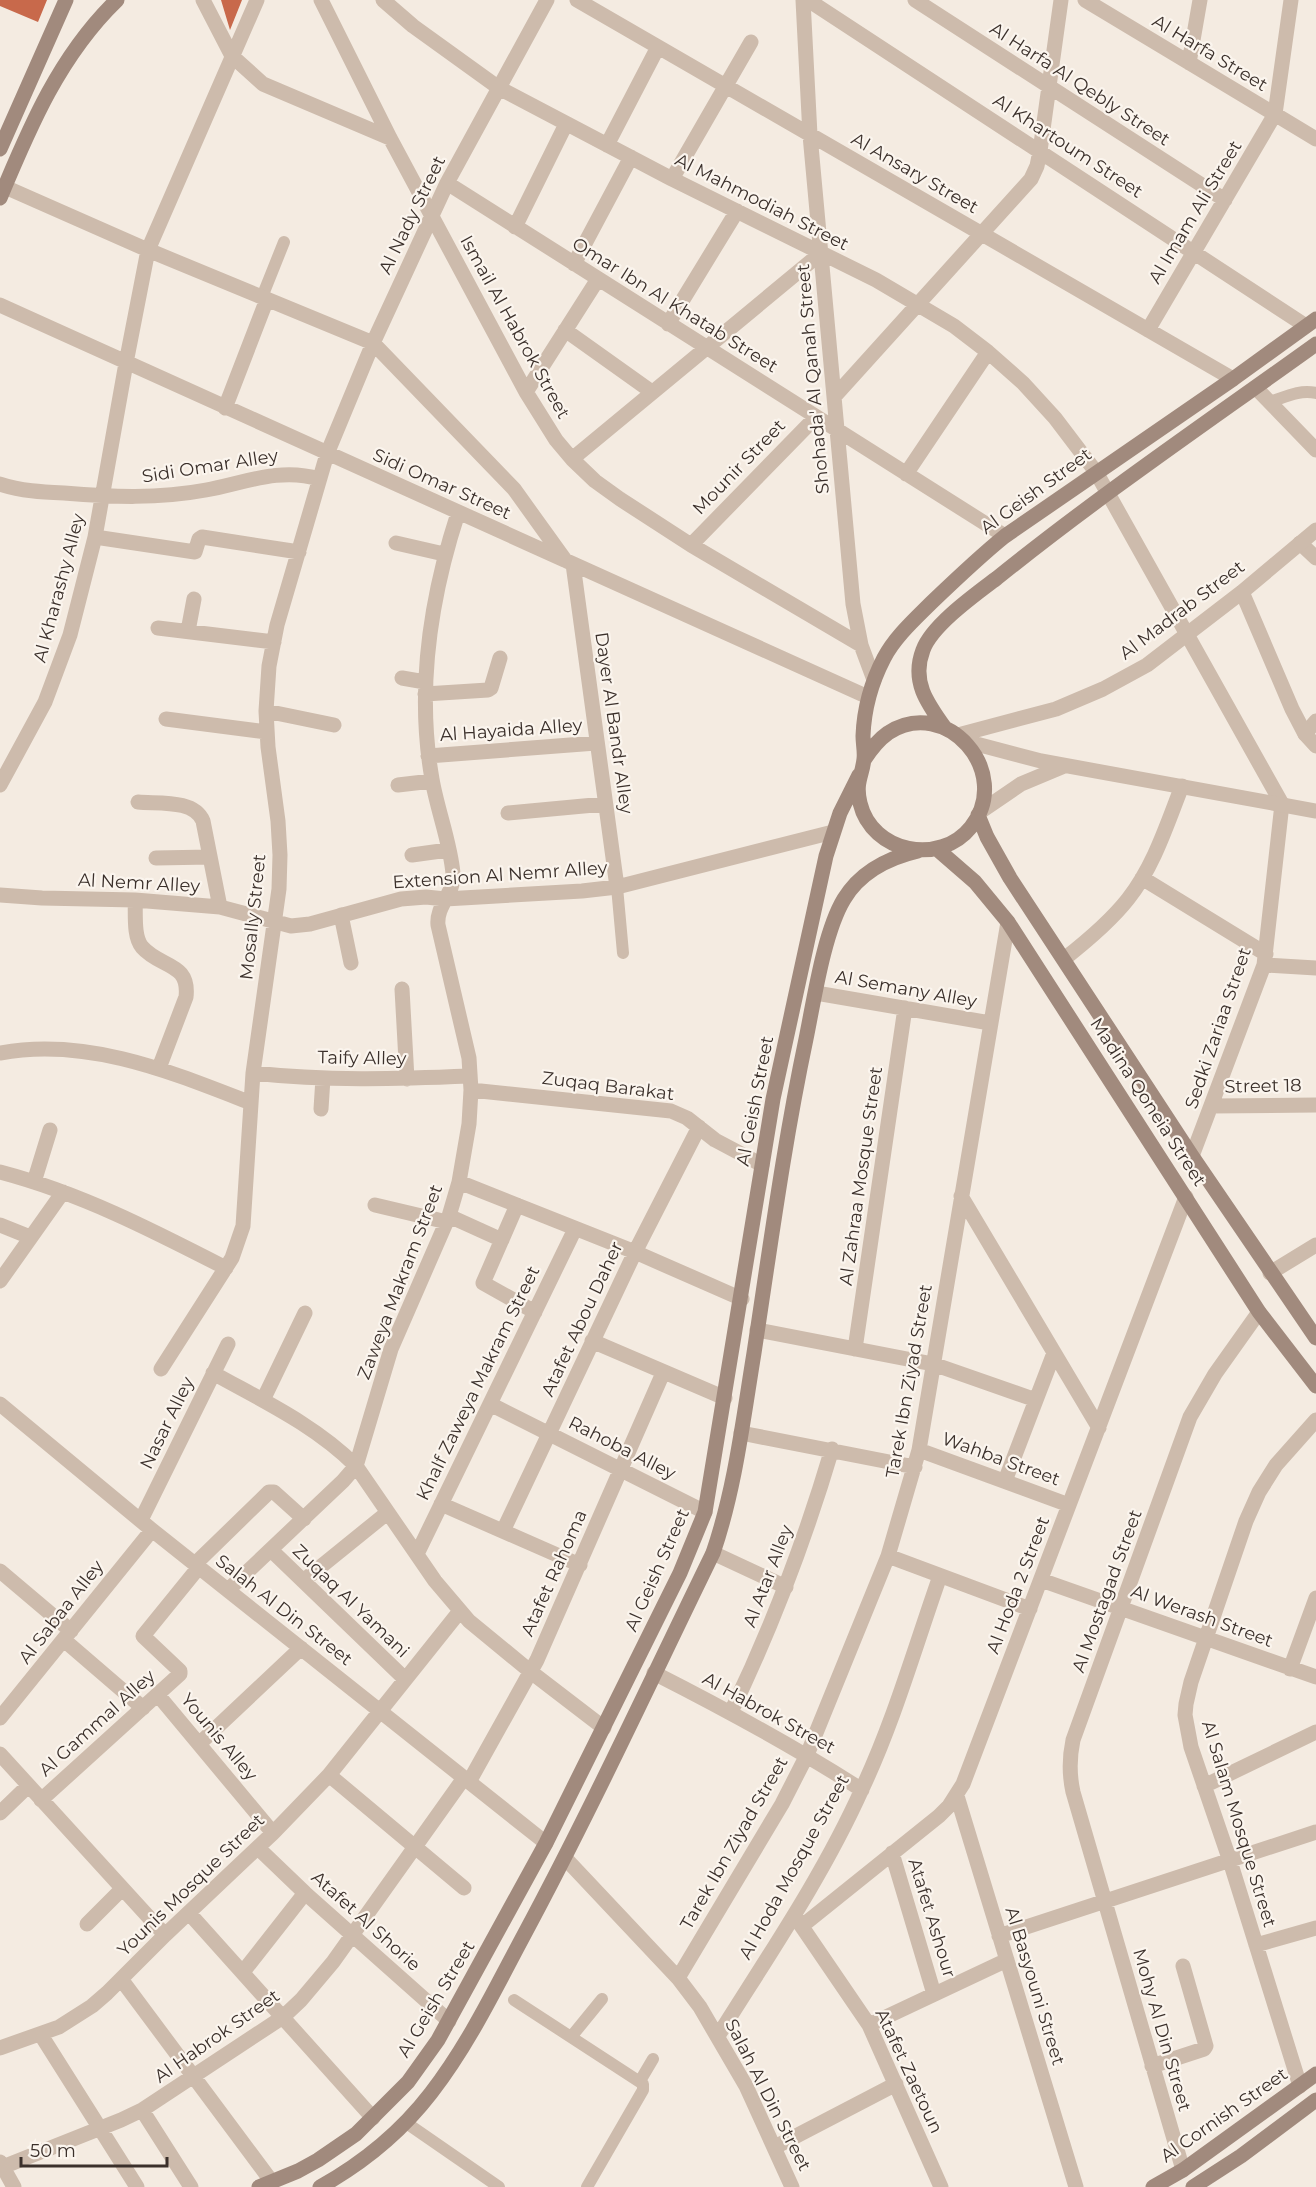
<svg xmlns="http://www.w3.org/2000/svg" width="1316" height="2187" font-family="Montserrat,sans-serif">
  <rect width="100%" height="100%" fill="#f4ebe1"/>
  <path fill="#c8694b" d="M0,0H47L38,22L0,6Z
    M221,0H242L230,30Z"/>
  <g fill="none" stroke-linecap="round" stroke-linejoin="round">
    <path stroke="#cdbbac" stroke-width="12" d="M262,297L284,242
      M1270,402C1285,397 1300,389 1316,393
      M617,887L623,953
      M514,2000L643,2084V2090L587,2187
      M571,2037L602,1999
      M640,2081L653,2059
      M405,2122L499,2187"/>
    <path stroke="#cdbbac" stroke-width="15" d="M203,0L232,56L263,84L390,138
      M321,0L390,138L526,392L556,440L572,459L595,481L620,499L691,545L861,645
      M383,0L413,26L499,88L672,179L876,280L954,326L988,352L1023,383L1055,418L1096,472L1282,804L1264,965L1192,1156
      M577,0L1233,379
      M803,0L810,135L853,604L861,645L874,680
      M808,0L1306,326
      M915,0L1225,200
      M1085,0L1316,139
      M1189,63L1200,0
      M607,145L658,47
      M672,179L751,42
      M447,183L1005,536
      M5,187L148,250L373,343L514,489L565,560
      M515,227L566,124
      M574,264L631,157
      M0,305L868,697
      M668,324L737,211
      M565,330L652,392
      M1148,330L1275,114L1291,0
      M1256,388L1316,450
      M526,392L598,279
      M834,397L1031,179L1037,166L1040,151L1061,0
      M225,408L267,299
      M572,459L821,253
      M906,474L988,352
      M0,484C21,491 42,492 64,493C112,497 158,499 206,490C244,483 280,467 319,479
      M95,537L195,552L199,539L202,537L299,552
      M396,543L444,554
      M1300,543L1316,558
      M691,545L816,417
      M573,564L617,887
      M158,628L274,642
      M188,631L194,599
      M402,678L425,682
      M425,694L488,690L491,688L500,658
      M266,711L334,725
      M166,719L267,732
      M1305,734L1316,721
      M428,756L596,743
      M0,785L45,702L70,635L95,537L126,363L148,250L257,0
      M398,785L432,781
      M138,802C158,804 194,799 203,821L220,907
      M508,813L605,804
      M412,855L448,850
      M156,858L210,857
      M1142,878L1266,954
      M0,895L42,898L135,900L220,907L291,926L310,924L401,899L426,897L445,899L582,891L617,887L833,832
      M135,900C136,913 133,936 142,947C160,968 190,962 186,997L159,1068
      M341,915L351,963
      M1064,959C1087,941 1110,922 1128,899C1154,866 1167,824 1182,786
      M1264,965L1316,968
      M402,989L407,1079
      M816,993L990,1023
      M0,1053C88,1037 171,1072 251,1103
      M253,1073C325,1081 397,1079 470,1076
      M471,1090L671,1111L687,1118L715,1140L762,1165
      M1211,1106L1316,1105
      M321,1109L323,1078
      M0,1172C80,1193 152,1230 226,1268
      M34,1182L50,1130
      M459,1182L635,1252L742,1299
      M961,1196L1099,1428
      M375,1205L447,1222
      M517,1205L483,1283L535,1312
      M449,1216L502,1240
      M0,1225L30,1237
      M1270,1273L1316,1245
      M0,1281L63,1192
      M757,1330L933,1364L1036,1400
      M592,1341L725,1398
      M855,1349L905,1008
      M161,1369L232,1258L243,1226L253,1073L279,889L280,855L278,821L268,747L266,711L269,666L277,625L327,454L373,343L447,183L547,0
      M213,1373C263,1401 315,1425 356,1466L435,1581L469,1621L531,1672L604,1728
      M263,1400L305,1313
      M0,1404L152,1530L546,1843
      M490,1404L705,1512
      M741,1433L915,1467
      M919,1450L1069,1505
      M1005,1481L1054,1353
      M441,1504L580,1565
      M141,1520L228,1344
      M503,1531L635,1252L699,1127
      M271,1550L405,1679
      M713,1553L786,1587
      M417,1554L575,1229
      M888,1556L1030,1609
      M195,1564L269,1492H274L304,1519
      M0,1571L71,1631
      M1041,1580L1316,1677
      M303,1581L387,1513
      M228,1590L343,1481L356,1466L391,1349L449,1216L459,1182L469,1124L471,1090L469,1058L438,925C436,905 455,893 453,874C451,845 437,809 432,779C416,688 430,599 458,513
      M64,1640L143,1708
      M1290,1669L1316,1598
      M654,1673C725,1709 795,1747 862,1790
      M158,1695L273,1833
      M731,1712C772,1627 805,1540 832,1449
      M0,1718L152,1530
      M199,1744L301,1648
      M0,1754L165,1935
      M329,1775L464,1888
      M469,1782L537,1660L663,1373
      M1204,1786L1316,1732
      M957,1796L1076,2187
      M41,1800L180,1674V1671L143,1636L199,1567
      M0,1813L28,1786
      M258,1848L305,1893L449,2021
      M892,1853L934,1994
      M565,1858L678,1978L700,2007L746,2086L792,2187
      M189,1913L373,2118
      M796,1918L869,2025L941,2187
      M87,1924L122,1889
      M802,1926L939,1816L949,1806L963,1784L1186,1197
      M999,1936L1316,1832
      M1256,1945L1316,1928
      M243,1972L305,1893
      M678,1978L782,1804L807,1755L888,1556L919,1450L1008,922
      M121,1979L272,2182
      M869,2025L1007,1960
      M41,2035L137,2187
      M718,2036C768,1956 823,1876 862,1789C894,1721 915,1647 940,1576
      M0,2048L59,2027L92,2006L107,1993L165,1935L273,1833L329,1775L460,1611
      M1152,2066L1204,2049L1206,2046L1183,1966
      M1300,2086L1230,1861L1191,1747L1185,1715L1186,1704L1191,1682L1246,1521L1259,1492L1276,1465L1316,1420
      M142,2110L191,2187
      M775,2147L896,2084
      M0,2162L14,2187
      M0,2168L121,2120L142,2110L283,2017L301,2000L333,1962L464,1778
      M1183,2170L1073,1792C1069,1774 1069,1759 1073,1740L1190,1417L1215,1374L1259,1312"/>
    <path stroke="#cdbbac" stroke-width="15" d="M1242,592L1292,709L1305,734L1316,746
      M958,735L1056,709L1103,689L1147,665L1242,592L1316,530
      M965,741L1041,761L1316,811
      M980,812L1021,784L1064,766"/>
    <path stroke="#a18a7d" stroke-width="15" d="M0,149L66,0
      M0,198C30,126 60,55 117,0
      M945,728C927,703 911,681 923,650C932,625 976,594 997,578C1100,495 1209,421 1316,344
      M864,760C871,749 878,740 888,733C946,695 1014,772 971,827C940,866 872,853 860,803C855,782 862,777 864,759C865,752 863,744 863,736C864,709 871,683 884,658C895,637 914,620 931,603C955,580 979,557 1005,536L1233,379L1316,319
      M978,815L987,837L1010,878L1192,1156L1316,1338
      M937,849L975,882L1008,922L1259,1312L1316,1386
      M259,2187L298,2171L318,2160L356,2134L408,2082L438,2040L546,1843L680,1573L705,1512L773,1099L826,856L840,813L859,775
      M320,2187C363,2163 401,2132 431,2093C469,2044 496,1987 525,1933C592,1808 651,1680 713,1553C735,1489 743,1420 754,1353C770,1248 784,1143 806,1039C814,1000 824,932 844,899C861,871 888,858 918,851
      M1153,2187L1183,2170L1316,2074
      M1193,2187L1241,2156L1316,2100"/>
  </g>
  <g text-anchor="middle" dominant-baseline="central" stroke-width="4.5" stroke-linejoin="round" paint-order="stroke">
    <g font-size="18" fill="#3b302b" stroke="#fbf5ee">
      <text transform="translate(1210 53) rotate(31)">Al Harfa Street</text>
      <text transform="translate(1080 84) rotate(33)">Al Harfa Al Qebly Street</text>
      <text transform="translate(1068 146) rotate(33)">Al Khartoum Street</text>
      <text transform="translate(915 173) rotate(30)">Al Ansary Street</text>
      <text transform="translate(762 202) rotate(27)">Al Mahmodiah Street</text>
      <text transform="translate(1195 212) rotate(-59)">Al Imam Ali Street</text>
      <text transform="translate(412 215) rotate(-64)">Al Nady Street</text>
      <text transform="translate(675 305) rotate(32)">Omar Ibn Al Khatab Street</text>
      <text transform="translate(515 327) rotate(61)">Ismail Al Habrok Street</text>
      <text transform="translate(813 379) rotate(-95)">Shohada' Al Qanah Street</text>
      <text transform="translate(210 466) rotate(-9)">Sidi Omar Alley</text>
      <text transform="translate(739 467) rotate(-46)">Mounir Street</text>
      <text transform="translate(442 484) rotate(24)">Sidi Omar Street</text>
      <text transform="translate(1036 491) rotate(-36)">Al Geish Street</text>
      <text transform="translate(59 588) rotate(-75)">Al Kharashy Alley</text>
      <text transform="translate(1182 610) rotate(-37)">Al Madrab Street</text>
      <text transform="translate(614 723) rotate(82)">Dayer Al Bandr Alley</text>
      <text transform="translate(511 730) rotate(-4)">Al Hayaida Alley</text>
      <text transform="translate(500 875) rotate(-4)">Extension Al Nemr Alley</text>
      <text transform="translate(139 883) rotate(3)">Al Nemr Alley</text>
      <text transform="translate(253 917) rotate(-84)">Mosally Street</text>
      <text transform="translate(906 989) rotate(10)">Al Semany Alley</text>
      <text transform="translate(1218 1028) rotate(-71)">Sedki Zariaa Street</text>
      <text transform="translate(362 1058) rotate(1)">Taify Alley</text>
      <text transform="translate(608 1086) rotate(7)">Zuqaq Barakat</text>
      <text transform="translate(1263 1086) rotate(-1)">Street 18</text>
      <text transform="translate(755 1101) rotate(-79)">Al Geish Street</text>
      <text transform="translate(1148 1102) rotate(57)">Madina Qoneia Street</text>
      <text transform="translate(861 1176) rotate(-82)">Al Zahraa Mosque Street</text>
      <text transform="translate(400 1282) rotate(-69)">Zaweya Makram Street</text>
      <text transform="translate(582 1319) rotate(-65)">Atafet Abou Daher</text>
      <text transform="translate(909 1381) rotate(-80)">Tarek Ibn Ziyad Street</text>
      <text transform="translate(478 1383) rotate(-64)">Khalf Zaweya Makram Street</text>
      <text transform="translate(167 1423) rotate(-64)">Nasar Alley</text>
      <text transform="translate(622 1448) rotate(27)">Rahoba Alley</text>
      <text transform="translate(1001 1459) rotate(20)">Wahba Street</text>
      <text transform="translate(657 1570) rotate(-66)">Al Geish Street</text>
      <text transform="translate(554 1573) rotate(-66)">Atafet Rahoma</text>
      <text transform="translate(768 1576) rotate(-69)">Al Atar Alley</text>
      <text transform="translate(1018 1585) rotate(-69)">Al Hoda 2 Street</text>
      <text transform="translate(1107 1591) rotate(-70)">Al Mostagad Street</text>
      <text transform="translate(351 1601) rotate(44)">Zuqaq Al Yamani</text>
      <text transform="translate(284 1610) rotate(38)">Salah Al Din Street</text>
      <text transform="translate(61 1612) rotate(-52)">Al Sabaa Alley</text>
      <text transform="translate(1202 1616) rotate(20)">Al Werash Street</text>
      <text transform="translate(769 1713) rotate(29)">Al Habrok Street</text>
      <text transform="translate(97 1723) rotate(-42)">Al Gammal Alley</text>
      <text transform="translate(219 1737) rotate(50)">Younis Alley</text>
      <text transform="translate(1239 1824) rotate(73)">Al Salam Mosque Street</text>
      <text transform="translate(734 1843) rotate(-60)">Tarek Ibn Ziyad Street</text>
      <text transform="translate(794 1867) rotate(-61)">Al Hoda Mosque Street</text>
      <text transform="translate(191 1885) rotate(-44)">Younis Mosque Street</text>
      <text transform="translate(932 1918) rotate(73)">Atafet Ashour</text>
      <text transform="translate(366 1921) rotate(42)">Atafet Al Shorie</text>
      <text transform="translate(1035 1986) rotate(73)">Al Basyouni Street</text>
      <text transform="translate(436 1999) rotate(-59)">Al Geish Street</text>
      <text transform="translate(1162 2030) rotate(74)">Mohy Al Din Street</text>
      <text transform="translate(217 2036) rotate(-35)">Al Habrok Street</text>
      <text transform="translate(909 2071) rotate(65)">Atafet Zaetoun</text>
      <text transform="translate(768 2095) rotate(63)">Salah Al Din Street</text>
      <text transform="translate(1224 2115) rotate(-35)">Al Cornish Street</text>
    </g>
  </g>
  <path d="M21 2157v9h146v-9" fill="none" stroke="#3b302b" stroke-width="3"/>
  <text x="30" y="2157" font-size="18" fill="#3b302b" stroke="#fbf5ee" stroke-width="4.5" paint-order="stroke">50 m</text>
</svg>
